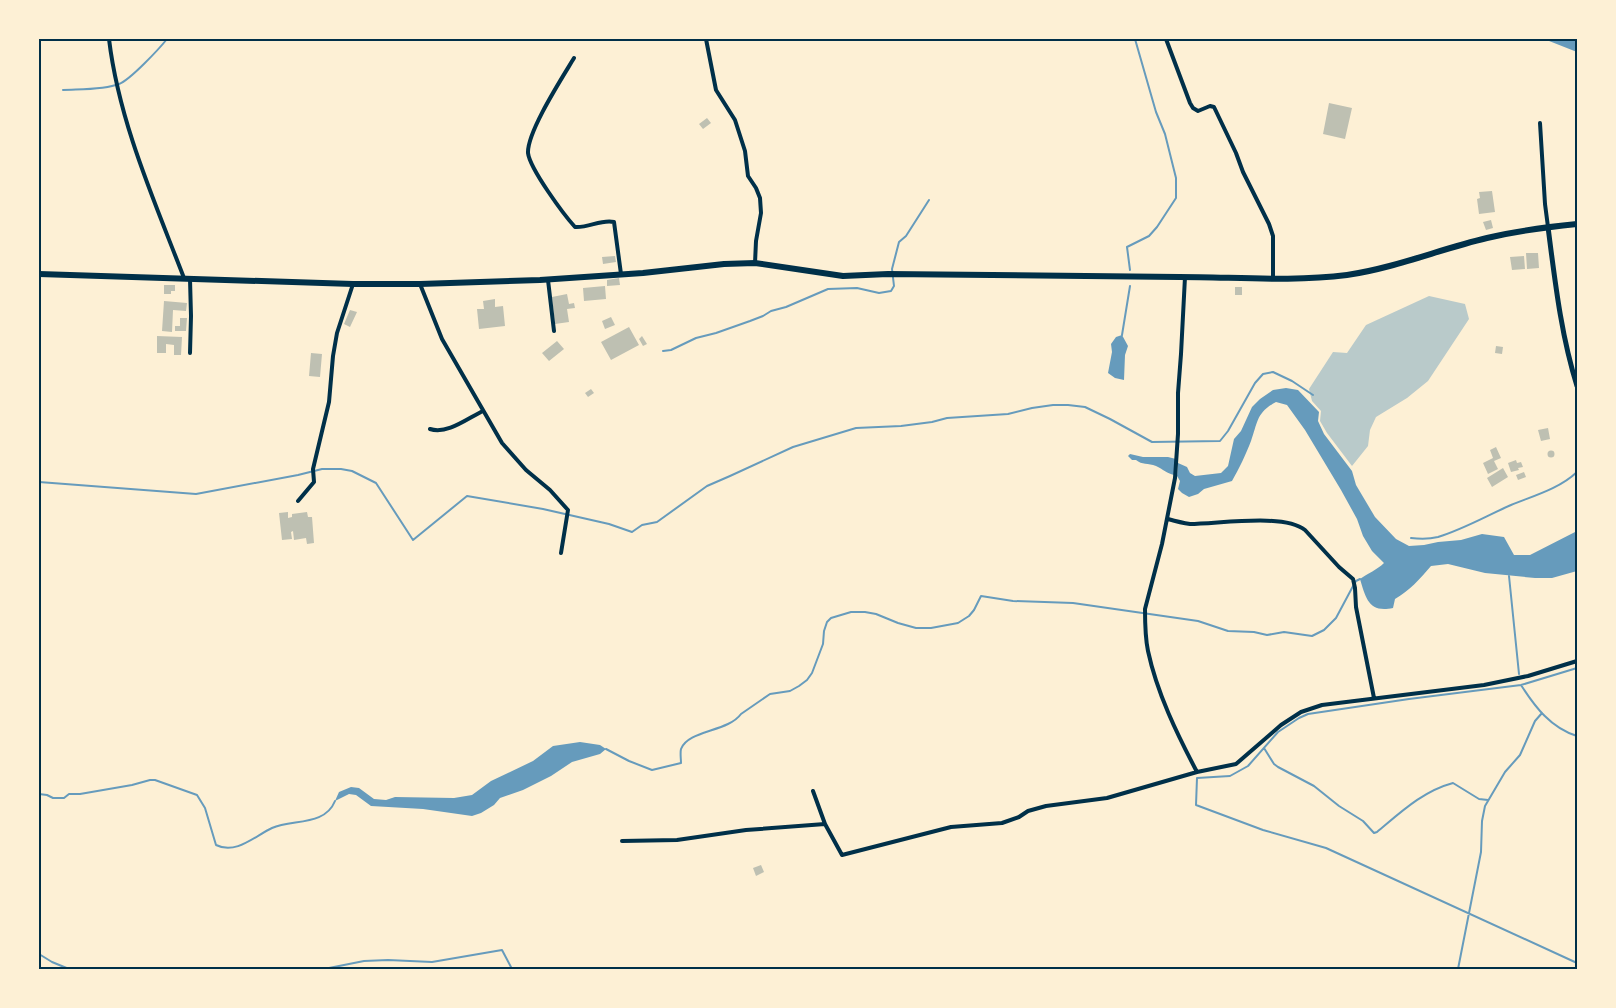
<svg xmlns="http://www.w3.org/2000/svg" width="1616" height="1008" font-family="'Fira Sans Condensed',sans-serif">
  <rect width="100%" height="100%" fill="#fdf0d5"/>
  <path fill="#b9caca" d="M1429,296L1465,304L1469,319L1428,381L1407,398L1376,417L1370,430L1368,446L1352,466L1327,433L1320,421L1321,411L1312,401L1309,389L1333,352L1347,353L1366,325Z"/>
  <path fill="#669bbc" d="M1544,39H1577V52Z
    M1122,335L1128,346L1125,355L1124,380L1115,378L1108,373L1112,352L1111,344L1116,337Z
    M1286,388L1298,390L1319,412L1318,421L1324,434L1352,471L1356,485L1375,517L1396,539L1409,546L1424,545L1438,542L1461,540L1482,534L1504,537L1514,555H1530L1577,531V571L1552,578H1535L1485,573L1448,564L1431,566C1420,579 1409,591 1395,599L1393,608C1369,613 1366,599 1360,579C1368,573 1377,570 1384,563L1372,551L1363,536L1357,519L1341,490L1305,430L1287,405L1276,402C1256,413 1258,422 1251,441C1246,454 1239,469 1232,481L1204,489L1198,494L1189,497L1182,493L1178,489L1180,481L1177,476L1178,463L1187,467L1190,473L1195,476L1221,473L1228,466L1234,439L1241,431L1252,407L1260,399L1273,390Z
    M1130,454L1143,457H1168L1176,459L1175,475C1167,474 1163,469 1156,466C1148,463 1142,465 1136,460H1132L1128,456Z
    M580,742L600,745L606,749L600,754L572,762L551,776L523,790L500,798L494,805L481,813L472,816L423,809L371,806L356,795L349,794L335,801L339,792L351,787L359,788L374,799L386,800L395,797L454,798L472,795L491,781L533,761L553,746Z"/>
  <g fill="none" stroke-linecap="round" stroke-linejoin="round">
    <path stroke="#669bbc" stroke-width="2" d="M63,90C80,89 104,90 119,84C130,80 159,49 167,39
      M1130,270L1127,247L1149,236L1157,227L1176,198V178L1165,134L1156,112L1135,39
      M1122,335L1130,286
      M663,351L671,350L696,338L716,333L750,321L763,316L771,311L786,307L828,289L857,288L879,293L891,291L894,286L892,269L899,242L906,236L929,200
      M39,482L196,494L298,475L322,469H341L352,471L376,483L413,540L467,496L543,509L609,524L632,532L642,525L657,522L707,486L730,476L793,447L856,428L901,426L932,422L947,418L1008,414L1032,408L1053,405H1068L1085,407L1110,419L1152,442L1220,441L1228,431L1255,383L1263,374L1273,372L1292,381L1313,395
      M1411,538C1419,539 1430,539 1438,537C1464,529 1486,516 1511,505C1533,496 1559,489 1577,472
      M1509,576L1519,674
      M1577,668L1521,685L1409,699L1308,714L1299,718L1278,732L1248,766L1230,776L1197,778L1196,805L1263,830L1326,848L1577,963
      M1521,685C1535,707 1551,728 1577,736
      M1264,748L1274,764L1278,767L1314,786L1339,806L1363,821L1374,833L1377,832C1401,812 1423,791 1453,783L1479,799L1488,800
      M606,749L629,761L652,770L681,763C681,759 680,753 681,749C688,730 728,732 741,714L770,694L790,691L799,686L807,680L812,673L823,644L824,631L827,622L831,618L851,612H865L876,614L898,623L916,628H931L958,623L969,616L974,610L981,596L1013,601L1073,603L1198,621L1228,631L1254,632L1267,635L1284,632L1312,636L1324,630L1336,618L1352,588L1356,581L1360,579
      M39,794L47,795L53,798H64L69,794H80L132,785L150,780H155L197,795L205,808L216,845C236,855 255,836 272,828C293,819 325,826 335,801
      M39,954L52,962L69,969
      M324,969L364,961L388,960L432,962L502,950L512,969
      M1458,969L1481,852L1482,821L1485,806L1505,772L1520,755L1535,721L1542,713"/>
  </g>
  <path fill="#bec0b2" d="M1329,103L1352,108L1345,139L1323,134Z
    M707,118L711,123L703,129L699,124Z
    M1492,191L1495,212L1479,214L1477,199L1480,198L1479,192Z
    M1491,220L1493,228L1486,230L1483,222Z
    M1526,253H1538L1539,268L1527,269Z
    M615,256L616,262L603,264L602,257Z
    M1524,256L1525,269L1512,270L1510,257Z
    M619,278L620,285L607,286V280Z
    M164,285H175V291H171V294H164Z
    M605,286L606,299L584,301L583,288Z
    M1235,287H1242V295H1235Z
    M567,294L569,304L574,303L575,308L567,309L569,322L555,324L552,297Z
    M495,299V307L503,306L505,326L479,329L477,309H484L483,301Z
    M164,301L187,303L186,311L173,310L172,332L162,331Z
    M350,310L357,312L350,327L344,324Z
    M611,317L615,325L605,329L602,321Z
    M180,318H187L186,331H175V326H180Z
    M629,327L639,345L611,360L601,342Z
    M157,336L182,337L181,355H174V345L166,344V353H157Z
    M642,336L647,344L643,346L639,339Z
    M557,341L564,349L549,361L542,353Z
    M1496,346L1503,347L1502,354L1495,353Z
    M311,353L322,354L320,377L309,376Z
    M591,389L594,393L588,397L585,393Z
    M1548,428L1550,439L1541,441L1538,430Z
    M1496,447L1501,458L1494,461L1498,469L1488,474L1483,463L1493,458L1490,450Z
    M1547.5 454a3.5 3.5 0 1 1 7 0a3.5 3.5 0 1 1-7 0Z
    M1516,460L1517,463L1521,462L1523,467L1518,468L1519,470L1511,472L1508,463Z
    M1503,468L1508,477L1492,487L1487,478Z
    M1524,472L1526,477L1518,480L1516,475Z
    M288,512V518L292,517V514L307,512L308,517H312L314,543L307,544L306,538L294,540L293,531L291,532L292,539L282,540L279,513Z
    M761,865L764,872L756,876L753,868Z"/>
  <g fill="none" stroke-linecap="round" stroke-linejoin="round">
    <path stroke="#003049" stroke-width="4" d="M109,39C119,122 154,200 184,278
      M706,39L716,90L735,120L745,151L748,176L756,188L760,198L761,213L756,241L755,263
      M1166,39L1190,103L1193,108L1198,111L1210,106L1214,107L1236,153L1243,172L1269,224L1273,236V278
      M574,58C562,78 527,132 528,153C530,169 564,215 575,227C589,228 601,219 614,222L621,274
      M1540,123L1545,204L1548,227
      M1185,277L1181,354L1178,393V434L1175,478L1162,544L1145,609C1145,623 1145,637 1148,651C1157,693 1177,734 1197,772
      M190,279L191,316L190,353
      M548,280L554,331
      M420,284L442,339L502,443L526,470L550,490L568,510L561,553
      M430,429C447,435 468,418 483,411
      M298,501L314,482L313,469L329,402L333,356L337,333L353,284
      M1168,519C1175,521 1183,523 1190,524C1219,524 1283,513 1305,530L1339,567L1353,579L1355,588L1356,607L1374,698
      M813,791L825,824L842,855L951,827L1002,823L1019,817L1028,811L1046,806L1107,798L1197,772L1236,764L1281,725L1301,712L1322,705L1484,685L1528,676L1577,661
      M622,841L677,840L746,830L825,824"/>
    <path stroke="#003049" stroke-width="5" d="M1548,227C1555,281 1561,335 1577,386"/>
    <path stroke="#003049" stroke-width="6" d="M39,274L353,284H420L540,280L643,273L724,264L755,263L843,276L888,274C985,275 1082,276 1179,277C1235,277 1291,282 1347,275C1395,268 1440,249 1487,238C1517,231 1547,227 1577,224"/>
  </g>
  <rect width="1616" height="1008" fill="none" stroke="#fdf0d5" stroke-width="81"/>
  <rect x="40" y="40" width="1536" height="928" fill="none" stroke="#003049" stroke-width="2"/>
</svg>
